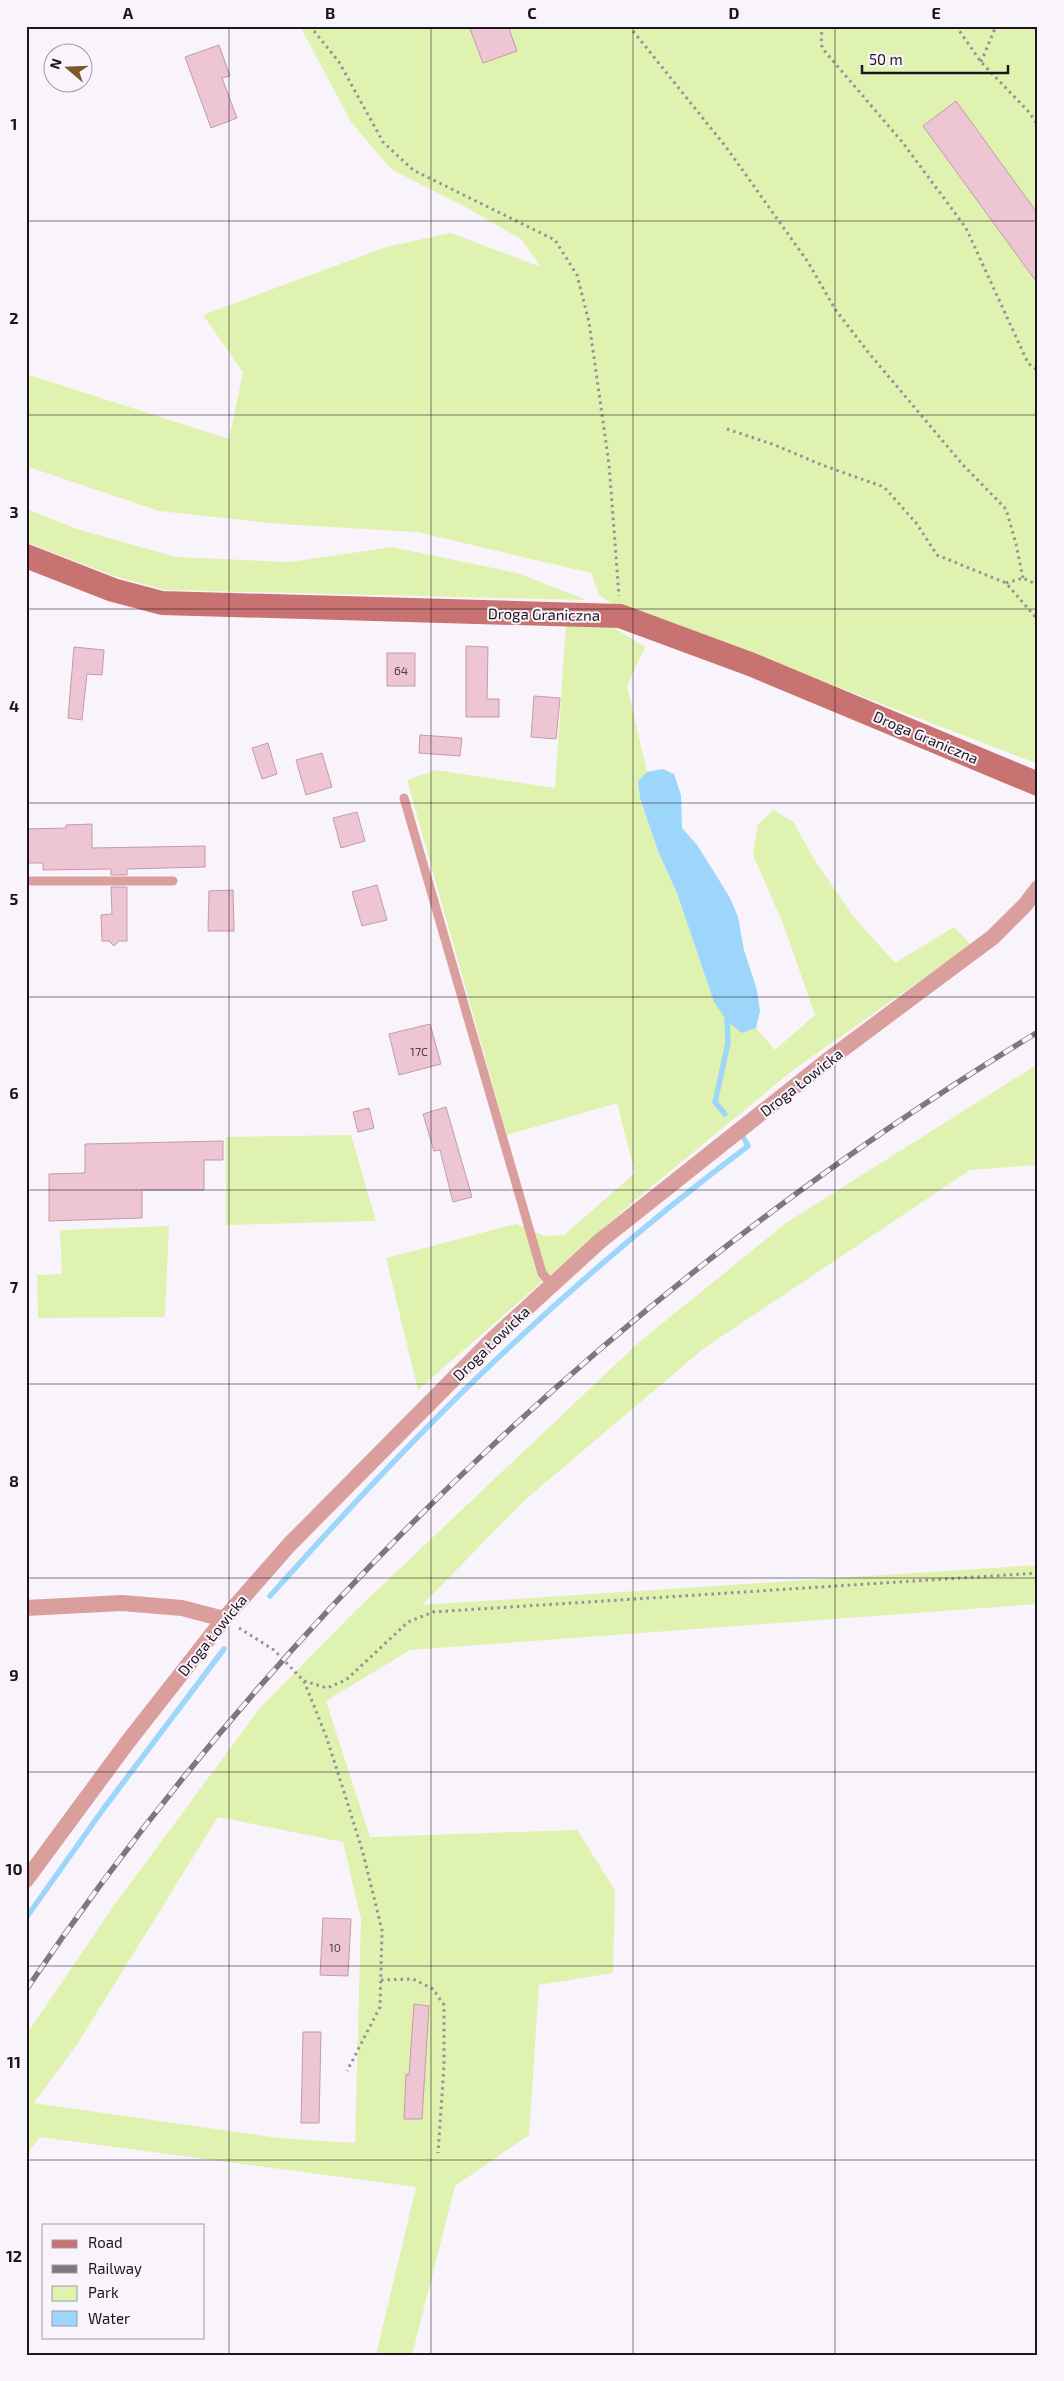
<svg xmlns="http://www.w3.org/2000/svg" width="1064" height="2381" font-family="'Exo 2',sans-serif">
  <rect width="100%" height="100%" fill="#f9f4fb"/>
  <path fill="#e0f2af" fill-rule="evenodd" d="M300,26H1038V764L791,669L649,628L599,595L591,573L417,532L280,524L159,511L26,466V374L229,439L243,372L203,315L386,247L451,233L541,267L521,239L471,210L391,169L351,122Z
    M26,509L80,530L176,557L290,562L392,547L517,573L587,600L165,590L114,576L26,542Z
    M566,625L613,627L645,647L627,686L647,772L638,781L640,798L658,851L677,893L714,1002L742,1033L756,1028L775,1050L815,1015L784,926L753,855L758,824L774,810L794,823L814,859L853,916L895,963L954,927L971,945L793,1070L639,1197L418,1390L386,1258L516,1224L545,1236L564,1235L635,1173L617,1103L507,1135L407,780L436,770L555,788Z
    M1038,1064V1165L970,1170L703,1349L526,1499L422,1605L1038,1565V1604L410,1650L326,1701L370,1837L577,1830L615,1890L613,1973L539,1985L529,2135L455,2186L412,2355H376L416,2187L40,2137L26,2155V2035L115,1904L260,1708L354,1612L637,1344L786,1223ZM218,1817L343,1842L361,1919L355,2143L278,2138L34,2103L78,2043Z
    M351,1135L376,1221L226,1225V1137Z
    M169,1226L165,1317L38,1318L37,1275L62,1274L60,1230Z"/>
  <path fill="#9cd6fb" d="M663,769L674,774L681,795L682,828L697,845L716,875L730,898L738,917L744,950L757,990L760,1011L756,1028L742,1033L727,1021L714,1002L677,893L658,851L640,798L638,781L647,772Z"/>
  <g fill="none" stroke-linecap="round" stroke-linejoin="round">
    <path stroke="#9cd6fb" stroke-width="5.5" d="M725,1114L715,1102L728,1043L727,1021
      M270,1596C338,1520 407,1445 481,1374C565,1293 655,1216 748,1146L742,1135
      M26,1918L104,1808L224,1649"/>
  </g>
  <path fill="#eec5d2" stroke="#c29ba8" d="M469,26H508L517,51L483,63Z
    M219,45L230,76L222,78L237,118L211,128L185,57Z
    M956,101L1038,214V284L923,126Z
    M466,646L488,647L487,699H499V717H466Z
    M74,647L104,650L102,675L87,674L82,720L68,718Z
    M387,653H415V686H387Z
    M534,696L560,698L556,739L531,737Z
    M420,735L462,738L460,756L419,753Z
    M268,743L277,774L262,779L252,748Z
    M322,753L332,787L306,795L296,760Z
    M357,812L365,841L341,848L333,818Z
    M92,824V848L205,846V867L127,869V875H111V869L43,870V863H26V829L66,828V825Z
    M377,885L387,920L362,926L352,892Z
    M111,887H127V941H119L114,946L109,941H102L101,915L112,914Z
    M233,890L234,931H208L209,891Z
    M430,1024L441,1064L399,1075L389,1034Z
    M446,1107L472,1197L453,1202L440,1150L434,1151L423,1114Z
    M369,1108L374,1128L358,1132L353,1112Z
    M223,1141V1160H204V1190H142V1218L49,1221V1174L85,1173V1144Z
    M323,1918L351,1919L348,1976L320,1975Z
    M414,2004L429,2006L422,2119H404L406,2074L409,2075Z
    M303,2032H321L319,2123H301Z"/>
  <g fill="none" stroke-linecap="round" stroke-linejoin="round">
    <path stroke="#979099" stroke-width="3" stroke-dasharray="2.5 4" stroke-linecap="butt" d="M310,26L339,62L383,142L413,170L555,240L577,275L589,322L609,464L619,596
      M629,26L726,147L808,262L835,309L868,352L963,465L1006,509L1016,544L1023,578
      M824,26L821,35L822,48L903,143L966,228L1028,363L1038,371
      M956,26L981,62L1028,111L1038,125
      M981,62L996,26
      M727,429L775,445L822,465L884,487L917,524L937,555L1006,583L1038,620
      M1006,583L1023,578L1038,585
      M239,1628L274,1650L304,1681L326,1736L345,1795L363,1853L382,1930L380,2007L347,2071
      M304,1681L327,1688L346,1680L408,1622L433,1612L1038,1573
      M381,1980L413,1979L433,1989L444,2005V2066L438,2153"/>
    <path stroke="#da9f9c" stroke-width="9" d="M404,798L542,1273L552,1285
      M26,881H173"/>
    <path stroke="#da9f9c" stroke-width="16" d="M26,1608L122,1603L182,1608L224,1619
      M26,1880L127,1743L224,1619L289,1545L493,1339L600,1241L828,1060L993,937L1025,905L1038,888"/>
    <path stroke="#c87371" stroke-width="24" d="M26,556L113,590L162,603L620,616L750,664L1038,784"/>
    <g stroke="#7e7780" stroke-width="5.5">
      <path id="rail" d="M26,1990C289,1602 638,1275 1038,1032"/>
    </g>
    <use href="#rail" stroke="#f9f4fb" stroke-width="4" stroke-dasharray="11" stroke-linecap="butt"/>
  </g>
  <path fill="none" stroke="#1d141f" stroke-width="1" stroke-opacity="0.55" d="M229,26V2355M431,26V2355M633,26V2355M835,26V2355M26,221H1038M26,415H1038M26,609H1038M26,803H1038M26,997H1038M26,1190H1038M26,1384H1038M26,1578H1038M26,1772H1038M26,1966H1038M26,2160H1038"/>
  <g text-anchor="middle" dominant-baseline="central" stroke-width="4" stroke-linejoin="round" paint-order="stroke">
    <g font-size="12" fill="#51404c">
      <text x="401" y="670">64</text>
      <text x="419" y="1051">17C</text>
      <text x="335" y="1947">10</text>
    </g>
    <g font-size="15" fill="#1d141f" stroke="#f9f4fb">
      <text transform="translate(544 614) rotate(1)">Droga Graniczna</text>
      <text transform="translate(926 737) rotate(23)">Droga Graniczna</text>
      <text transform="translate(801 1082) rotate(-38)">Droga Łowicka</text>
      <text transform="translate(491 1343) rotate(-44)">Droga Łowicka</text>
      <text transform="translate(212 1635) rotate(-51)">Droga Łowicka</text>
    </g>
  </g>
  <rect width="1064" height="2381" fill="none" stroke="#f9f4fb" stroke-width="55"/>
  <rect x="42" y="2224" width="162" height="115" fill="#f9f4fb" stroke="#a19aa3"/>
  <rect x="52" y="2240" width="25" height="8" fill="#c87371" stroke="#a19aa3"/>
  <text x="88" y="2248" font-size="15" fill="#1d141f">Road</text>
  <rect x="52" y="2265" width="25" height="8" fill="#7e7780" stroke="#a19aa3"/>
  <text x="88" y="2274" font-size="15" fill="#1d141f">Railway</text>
  <rect x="52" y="2286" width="25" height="15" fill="#e0f2af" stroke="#a19aa3"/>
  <text x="88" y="2298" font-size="15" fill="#1d141f">Park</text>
  <rect x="52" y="2311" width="25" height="15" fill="#9cd6fb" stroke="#a19aa3"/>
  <text x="88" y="2324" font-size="15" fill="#1d141f">Water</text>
  <g transform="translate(68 68) rotate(289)"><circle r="24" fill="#f9f4fb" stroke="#a19aa3"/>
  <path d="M0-4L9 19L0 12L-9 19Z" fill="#78592e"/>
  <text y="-8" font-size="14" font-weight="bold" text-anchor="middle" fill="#1d141f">N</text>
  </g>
  <path d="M862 65v8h146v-8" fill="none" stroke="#1d141f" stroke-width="2.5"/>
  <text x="869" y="65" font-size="15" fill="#1d141f" stroke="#f9f4fb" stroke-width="4" paint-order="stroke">50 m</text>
  <rect x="28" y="28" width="1008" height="2326" fill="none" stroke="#1d141f" stroke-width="2"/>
  <g font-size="16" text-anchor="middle" font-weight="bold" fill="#1d141f">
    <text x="128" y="19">A</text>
    <text x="330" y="19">B</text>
    <text x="532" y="19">C</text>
    <text x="734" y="19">D</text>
    <text x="936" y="19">E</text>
    <text x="14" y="130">1</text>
    <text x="14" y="324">2</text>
    <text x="14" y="518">3</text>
    <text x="14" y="712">4</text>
    <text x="14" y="905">5</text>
    <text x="14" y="1099">6</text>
    <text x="14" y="1293">7</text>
    <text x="14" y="1487">8</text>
    <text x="14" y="1681">9</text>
    <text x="14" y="1875">10</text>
    <text x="14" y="2068">11</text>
    <text x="14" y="2262">12</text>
  </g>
</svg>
